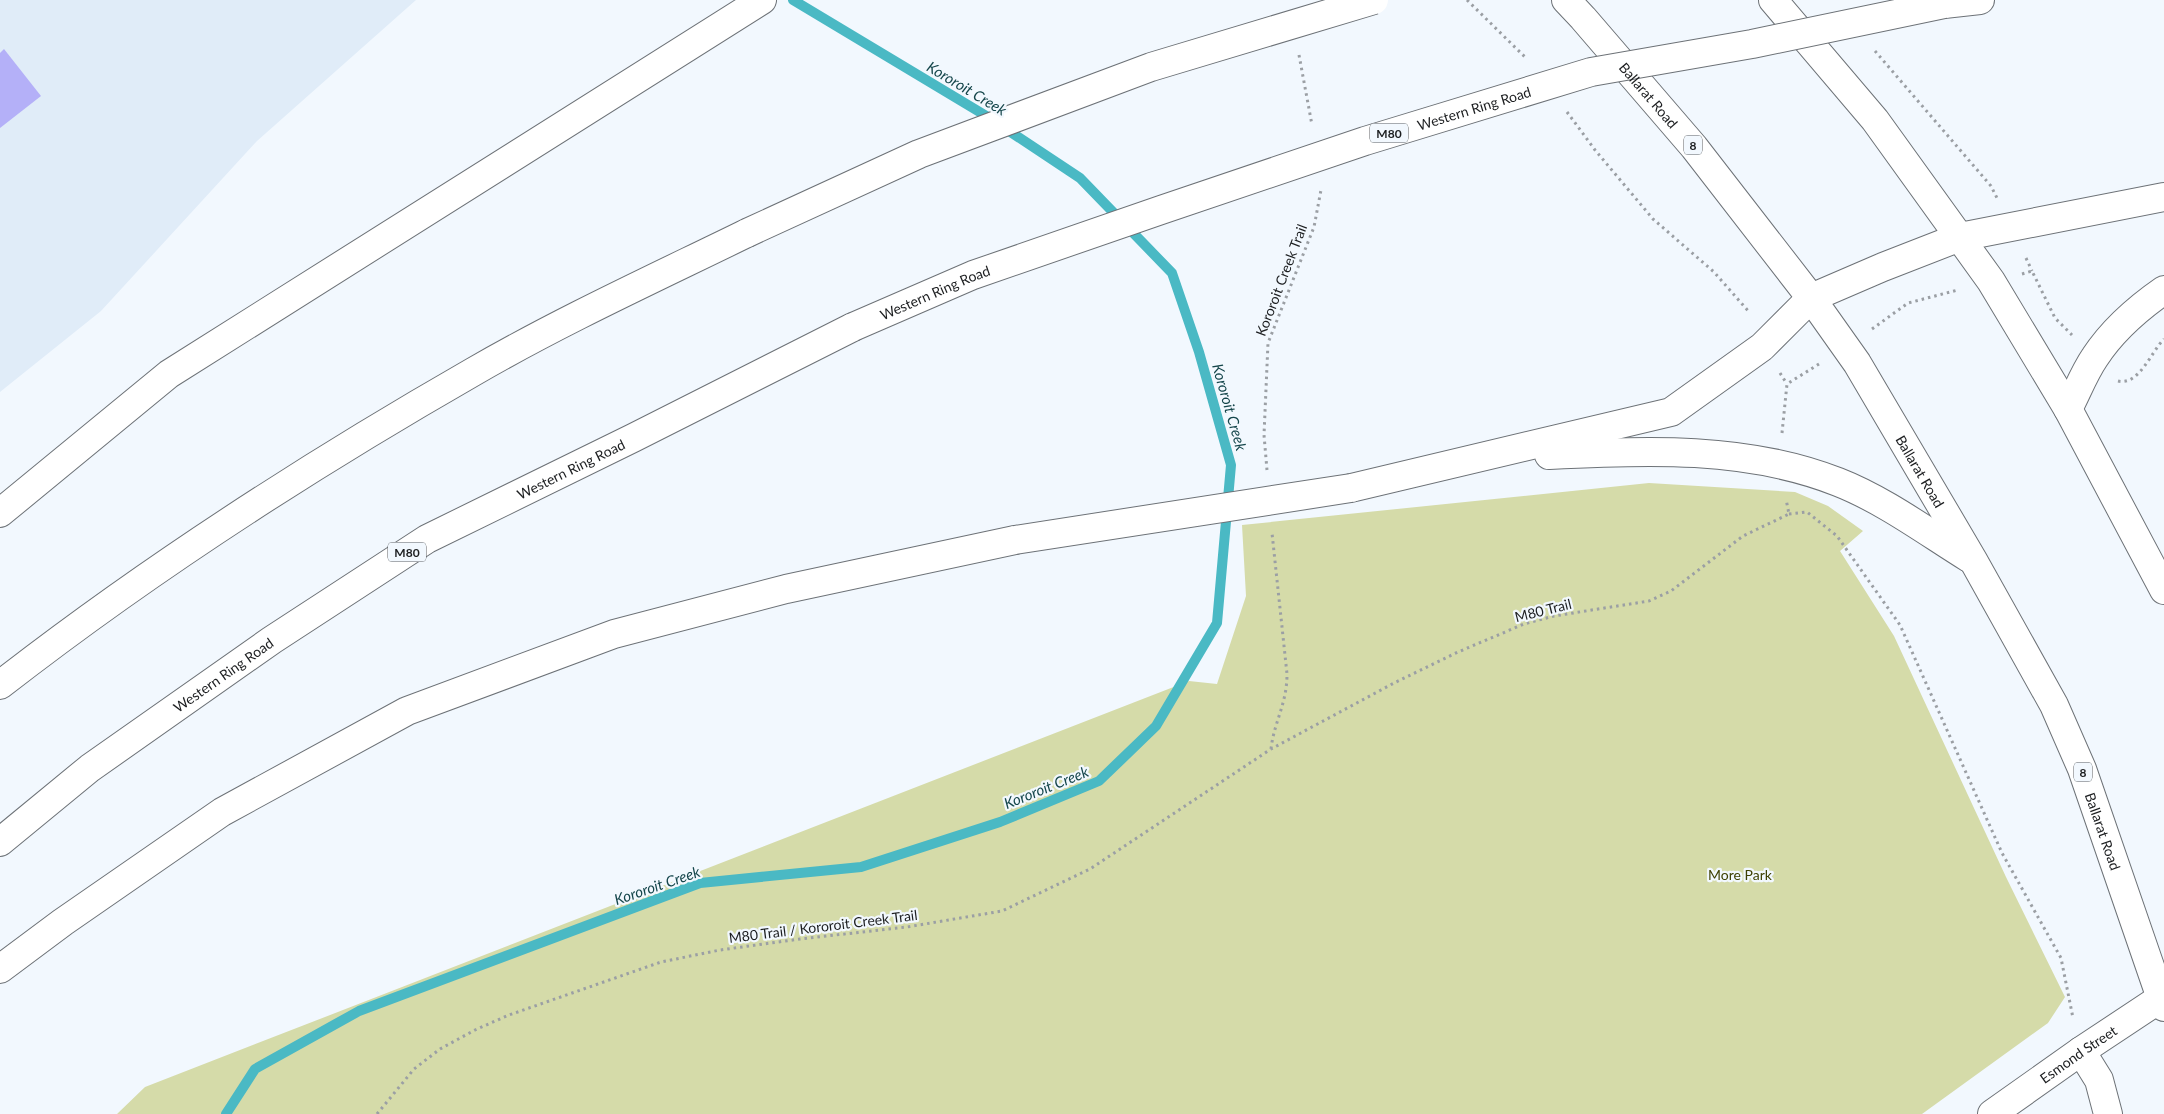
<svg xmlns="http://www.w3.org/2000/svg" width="2164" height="1114" font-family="Lato,sans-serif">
  <rect width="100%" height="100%" fill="#f2f8fe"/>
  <path fill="#e0ecf8" d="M0,0H416L257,141L101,311L0,392Z"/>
  <path fill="#d5dba9" d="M1649,483L1795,492L1828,506L1863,531L1840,551L1894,636L2006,877L2065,997L2048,1023L1922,1114H117L145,1087L1189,681L1217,684L1246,596L1242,525Z"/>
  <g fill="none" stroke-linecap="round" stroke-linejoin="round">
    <path stroke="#4ab9c4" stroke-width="10" d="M226,1114L255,1069L359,1011L700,883L861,867L1000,822L1099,781L1156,726L1217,623L1231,465L1199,352L1172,273L1080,178L988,117L793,0"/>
  </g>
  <path fill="#b4b0f8" d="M4,49L41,96L0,128V53Z"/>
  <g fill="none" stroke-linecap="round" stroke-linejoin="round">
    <g stroke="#6d7277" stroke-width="30">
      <g id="street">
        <path d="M2081,1051L2099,1080L2108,1114"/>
        <path id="s1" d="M1992,1114L2081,1051L2164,996"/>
      </g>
    </g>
    <g stroke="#6d7277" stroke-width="30">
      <g id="highway">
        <path id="s2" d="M1566,0L1583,18L1694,147L1811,298L1857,363L1973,560L2054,705L2082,769L2164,1007"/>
        <path d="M1773,0L1875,120L1991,281L2068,409L2164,590"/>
        <path d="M1944,4L1980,0"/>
        <path d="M2068,409C2077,392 2084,373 2095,357C2112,331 2138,308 2164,290"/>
        <path d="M1549,455C1645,450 1747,446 1838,482C1884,500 1927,532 1969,558"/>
        <path d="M1351,488L1671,412L1762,347L1811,298L1883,267L1960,237L2164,197"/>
        <path d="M0,513L169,374L762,0"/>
        <path d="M0,685C149,569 309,466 473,372C561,321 655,278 747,233"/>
        <path id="s3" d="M0,842L90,768L272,640L427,539L633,438L853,327"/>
        <path d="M0,969L63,922L222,812L407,711L614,634L786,589L1015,540"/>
      </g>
    </g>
    <path stroke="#9b9fa4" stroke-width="3" stroke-dasharray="2.5 4" stroke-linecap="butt" d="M1467,0L1527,59
      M1875,51L1991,186L1997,198
      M1299,55L1312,125
      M1567,112L1595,150L1653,219L1714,272L1750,313
      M2026,258L2032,271
      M2022,274L2032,271L2055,318L2072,335
      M1872,329L1908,303L1958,290
      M1780,373L1787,384
      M2118,381C2139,386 2151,352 2164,339
      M1782,433L1787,384L1819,364
      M1267,470L1264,435L1268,343L1314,227L1321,190
      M1789,514L1807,512L1837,536L1900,625L2002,853L2061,958L2073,1018
      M1271,749C1274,722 1287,704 1287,674L1272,533
      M377,1114L414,1069L440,1049L475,1030L509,1015L661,962L720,950L800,939L907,927L1002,911L1090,869L1271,749L1394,683L1458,652L1524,624L1554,616L1649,601L1671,591L1743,536L1789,514L1786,499"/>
    <use href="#street" stroke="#fff" stroke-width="28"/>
    <use href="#highway" stroke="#fff" stroke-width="28"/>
    <g stroke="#6d7277" stroke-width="30" stroke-linecap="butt">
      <g id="highway-bridge">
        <path d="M747,233L919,154L1151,67L1374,0"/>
        <path id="s4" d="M853,327L973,275L1161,210L1365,141L1591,72L1752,44L1944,4"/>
        <path d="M1015,540L1351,488"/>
      </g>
    </g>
    <use href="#highway-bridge" stroke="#fff" stroke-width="28"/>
  </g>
  <g text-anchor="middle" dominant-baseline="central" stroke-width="4.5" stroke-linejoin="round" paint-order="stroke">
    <g fill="#f2f8fe" stroke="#5c5f63" stroke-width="1">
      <rect x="1370" y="123.5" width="38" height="19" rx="4"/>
      <rect x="1684" y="135.5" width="18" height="19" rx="4"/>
      <rect x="388" y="542.5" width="38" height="19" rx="4"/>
      <rect x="2074" y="762.5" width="18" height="19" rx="4"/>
    </g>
    <g font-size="12" font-weight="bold" fill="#1c1e20">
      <text x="1389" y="133">M80</text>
      <text x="1693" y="145">8</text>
      <text x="407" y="552">M80</text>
      <text x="2083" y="772">8</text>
    </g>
    <g font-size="14" fill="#1c1e20" stroke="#f2f8fe">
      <text stroke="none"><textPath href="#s2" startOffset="126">Ballarat Road</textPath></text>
      <text stroke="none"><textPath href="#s4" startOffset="659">Western Ring Road</textPath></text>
      <text transform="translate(1281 280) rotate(-69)">Kororoit Creek Trail</text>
      <text stroke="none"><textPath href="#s4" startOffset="89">Western Ring Road</textPath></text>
      <text stroke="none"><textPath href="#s3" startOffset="684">Western Ring Road</textPath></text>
      <text stroke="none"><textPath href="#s2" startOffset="591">Ballarat Road</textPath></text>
      <text transform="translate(1543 610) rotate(-14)">M80 Trail</text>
      <text stroke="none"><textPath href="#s3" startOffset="279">Western Ring Road</textPath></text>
      <text stroke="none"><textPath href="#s2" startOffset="996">Ballarat Road</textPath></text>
      <text transform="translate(823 926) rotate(-7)">M80 Trail / Kororoit Creek Trail</text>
      <text stroke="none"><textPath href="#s1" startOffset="105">Esmond Street</textPath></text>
    </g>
    <g font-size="14" fill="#3d4002" stroke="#f2f8fe">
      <text x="1740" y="874">More Park</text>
    </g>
    <g font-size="15" font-style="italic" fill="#15464b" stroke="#f2f8fe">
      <text transform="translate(967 88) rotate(31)">Kororoit Creek</text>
      <text transform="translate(1230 407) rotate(74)">Kororoit Creek</text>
      <text transform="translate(1046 787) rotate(-22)">Kororoit Creek</text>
      <text transform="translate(657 885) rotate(-19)">Kororoit Creek</text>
    </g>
  </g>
</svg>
